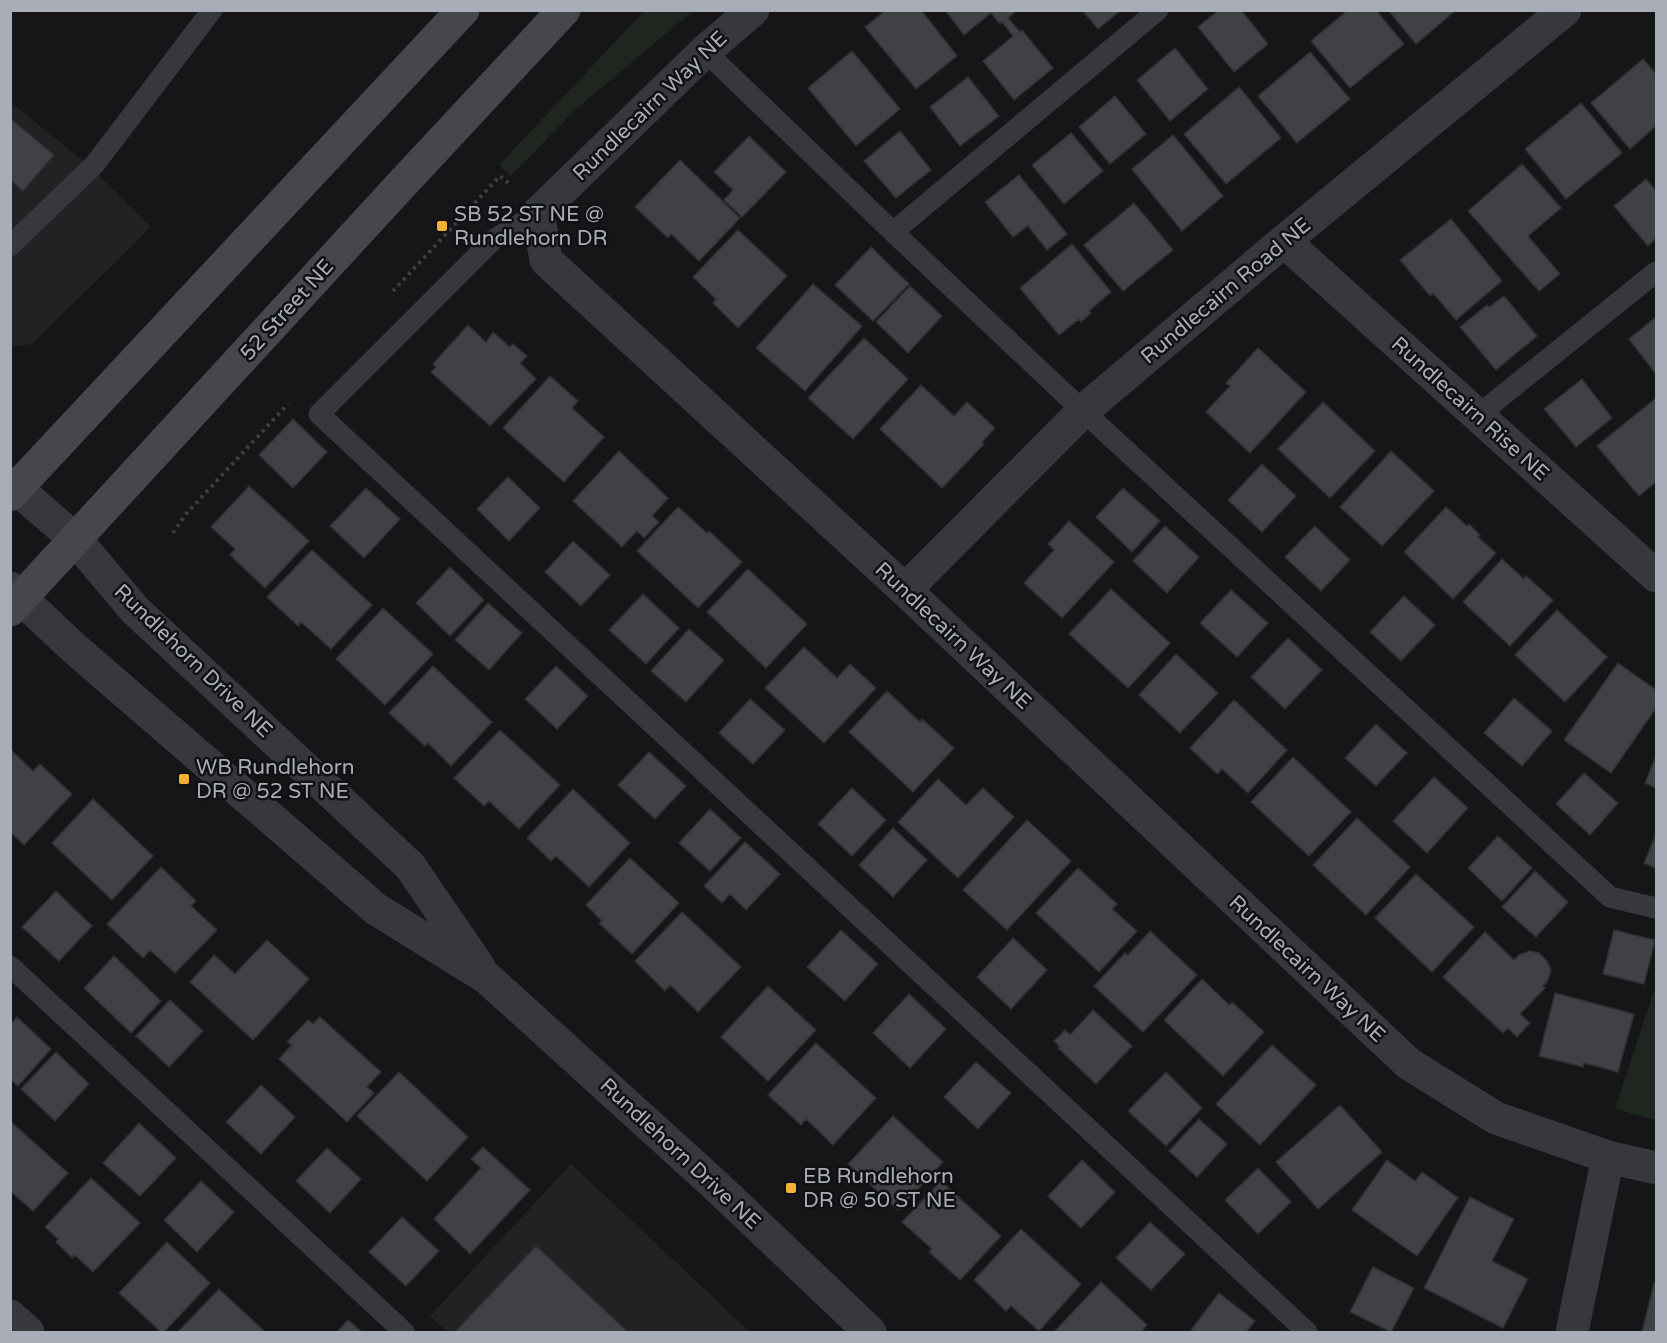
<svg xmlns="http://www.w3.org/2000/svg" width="1667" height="1343" font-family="'Varela Round',sans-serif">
  <rect width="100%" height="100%" fill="#161618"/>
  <path fill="#222225" d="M10,102L86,163L151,227L32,344L11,347Z
    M571,1164L677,1263L750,1332H447L430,1316Z"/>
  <path fill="#1e261f" d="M644,11H693L576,109L511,176L499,165Z
    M1656,985V1120L1615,1109Z"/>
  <path fill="#404145" stroke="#303034" stroke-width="1.5" d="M886,10H921L957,56L916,89L865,27Z
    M945,10H1017L1008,18L1020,32L1022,30L1053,68L1014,100L983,61L1013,36L1002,22L1000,24L991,13L964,35Z
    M1082,10H1121L1098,29Z
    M1219,10H1241L1268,44L1234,72L1198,27Z
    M1348,10H1376L1404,44L1350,88L1311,41Z
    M1388,10H1456L1416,44Z
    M1175,48L1208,89L1170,121L1137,80Z
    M852,51L900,109L856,146L808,88Z
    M1310,52L1350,99L1297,143L1258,96Z
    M1643,59L1656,74V126L1630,149L1591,103Z
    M968,77L999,116L960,146L930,107Z
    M1239,87L1281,138L1226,184L1184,134Z
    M1115,96L1146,134L1110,164L1079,127Z
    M1581,103L1622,153L1566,199L1525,149Z
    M10,118L54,155L23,191L10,180Z
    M900,131L931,170L896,198L864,161Z
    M1071,133L1103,171L1064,204L1032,165Z
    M1173,135L1223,196L1182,231L1132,169Z
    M749,136L786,172L742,217L724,200L733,190L714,172Z
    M680,160L740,218L699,261L671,234L668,238L635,207Z
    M1522,164L1561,208L1528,236L1560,274L1539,291L1468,211Z
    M1019,175L1067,234L1047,250L1028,226L1013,237L985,202Z
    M1646,179L1656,191V238L1648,246L1614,206Z
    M1134,203L1173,250L1123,291L1084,245Z
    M1451,219L1502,281L1456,320L1433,293L1430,296L1400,260Z
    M738,230L787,276L738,328L713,303L716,299L693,277Z
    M1072,244L1111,292L1089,311L1091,313L1081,322L1079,319L1059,335L1020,288Z
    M871,247L909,284L873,321L835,285Z
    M813,284L862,326L805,391L756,348Z
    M910,286L942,316L908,353L876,322Z
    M1504,296L1537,336L1496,370L1460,327L1487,305L1489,307Z
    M1656,317V374L1629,339Z
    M468,325L486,342L493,332L510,347L513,344L527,356L520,363L536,379L490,426L431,372L436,367L433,364Z
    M864,338L908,379L853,439L808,398Z
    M1258,348L1306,392L1250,453L1206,412L1230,386L1226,383Z
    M550,376L578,401L572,408L604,437L564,482L503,428Z
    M1582,379L1612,418L1576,447L1544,409Z
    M921,385L954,416L967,402L995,428L982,442L984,444L942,488L880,429Z
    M1656,398V482L1639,496L1597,446Z
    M1323,402L1375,451L1330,498L1278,449Z
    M293,419L327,452L293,488L259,455Z
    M619,451L668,498L652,516L659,522L644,538L637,531L622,547L573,501Z
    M1391,451L1434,491L1382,546L1340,507Z
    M1262,464L1296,496L1262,532L1228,500Z
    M508,477L540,508L509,541L477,509Z
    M249,486L309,541L265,588L230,555L235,549L211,527Z
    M366,488L400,519L364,558L330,526Z
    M1123,488L1160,521L1132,552L1096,517Z
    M678,507L707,533L709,531L742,562L698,608L637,551Z
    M1446,507L1467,526L1469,524L1480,535L1478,537L1496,553L1453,599L1404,552Z
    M1069,521L1114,562L1062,618L1024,583L1054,550L1048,544Z
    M1165,526L1199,557L1167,593L1133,561Z
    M1315,526L1350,560L1321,591L1285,557Z
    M573,541L610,575L581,606L545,572Z
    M312,550L372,605L331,649L301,622L298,626L267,597Z
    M1502,559L1524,579L1526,576L1553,600L1510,646L1463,602Z
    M450,567L484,600L450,636L416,603Z
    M748,569L807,624L766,668L707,612Z
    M1111,589L1170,643L1128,688L1069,634Z
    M1231,590L1268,623L1237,657L1200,623Z
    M643,594L679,628L646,664L609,630Z
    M1404,596L1435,625L1401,661L1370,632Z
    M488,603L522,633L489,670L455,640Z
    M383,608L433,654L385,705L336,659Z
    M1557,610L1607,657L1565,702L1515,655Z
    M689,629L724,660L686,702L651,671Z
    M1288,638L1322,670L1285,709L1251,677Z
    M804,647L837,678L850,664L876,688L824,743L765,688Z
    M1176,654L1218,693L1180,733L1139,695Z
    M1618,663L1656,690V708L1611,773L1564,740Z
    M433,666L492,722L451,766L428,743L425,746L389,713Z
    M556,666L588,696L557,729L525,699Z
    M887,691L920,722L922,719L954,748L913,792L849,732Z
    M1514,698L1552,731L1522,766L1484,733Z
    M750,699L785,730L753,764L719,733Z
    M1234,700L1287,750L1248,793L1222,769L1217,774L1190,748Z
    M1376,724L1407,753L1376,786L1345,758Z
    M500,730L560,785L519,829L489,801L484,806L454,778Z
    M10,749L33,771L40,764L72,794L24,845L10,832Z
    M649,752L686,786L655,819L618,785Z
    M1656,756V788L1645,783Z
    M1293,757L1351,812L1309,856L1251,802Z
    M1584,773L1618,803L1590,835L1556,804Z
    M1434,777L1468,808L1427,853L1393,821Z
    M938,779L966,805L983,788L1014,817L958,878L898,822Z
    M852,788L886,820L852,856L818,824Z
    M573,789L630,843L589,887L556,856L551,861L527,838Z
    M93,799L153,856L112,900L52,843Z
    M710,809L741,838L710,871L679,843Z
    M1357,818L1410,867L1366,915L1313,865Z
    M1027,820L1071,861L1007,930L963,890Z
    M893,828L927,860L893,897L859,865Z
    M1656,834V868L1644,863Z
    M1498,836L1532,868L1502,901L1468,868Z
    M745,842L780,874L746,910L730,894L722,903L704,886Z
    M630,858L679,903L632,954L599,923L602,921L586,905Z
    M161,867L196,901L191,906L217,930L175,973L150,950L143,958L107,924Z
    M1078,868L1117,904L1112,909L1137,931L1099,972L1036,913Z
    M1535,871L1568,902L1536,937L1502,907Z
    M1416,874L1474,927L1432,972L1375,918Z
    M56,891L92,926L59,961L22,927Z
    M682,912L741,967L698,1012L670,985L665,991L635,961Z
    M841,930L878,964L845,1001L807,967Z
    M1614,930L1655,940L1644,984L1603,974Z
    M1150,931L1197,975L1143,1032L1094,986L1125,953L1128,955Z
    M1485,932L1514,960L1519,955L1530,951L1539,953L1547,961L1551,970L1547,982L1543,986L1545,988L1520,1014L1530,1023L1517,1037L1508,1028L1503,1033L1443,977Z
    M1013,938L1047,970L1011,1009L977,977Z
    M267,940L309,979L253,1040L190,982L214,955L235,974Z
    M114,956L161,1001L131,1033L84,988Z
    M1202,979L1229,1005L1232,1002L1264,1032L1223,1076L1164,1020Z
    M768,986L816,1030L768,1081L721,1037Z
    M1555,993L1634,1014L1618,1072L1584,1063L1583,1067L1539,1056Z
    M909,994L946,1029L910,1068L873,1033Z
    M170,1000L203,1031L169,1067L136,1036Z
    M1093,1010L1132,1046L1096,1084L1058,1048L1060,1047L1054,1041L1065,1030L1070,1035Z
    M17,1017L51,1049L18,1086L10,1079V1025Z
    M320,1017L381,1072L367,1087L374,1093L347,1122L279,1059L292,1045L287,1042L308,1020L313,1024Z
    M816,1043L876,1098L833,1145L806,1119L801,1125L768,1095Z
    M1272,1045L1316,1085L1260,1145L1216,1104Z
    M56,1052L89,1084L55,1121L21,1089Z
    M976,1062L1011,1093L978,1129L944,1097Z
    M399,1072L468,1137L427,1181L357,1116Z
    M1166,1072L1202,1108L1166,1146L1128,1111Z
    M261,1085L295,1117L261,1154L226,1122Z
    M1340,1105L1382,1152L1318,1209L1276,1162Z
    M893,1116L943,1162L898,1210L848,1164Z
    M1199,1119L1227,1144L1197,1177L1169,1151Z
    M10,1121L68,1173L33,1211L10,1191Z
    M139,1123L176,1158L140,1196L103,1163Z
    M483,1147L530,1190L470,1254L434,1219L481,1168L471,1159Z
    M327,1148L361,1179L330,1213L296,1181Z
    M1082,1160L1115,1192L1081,1228L1048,1196Z
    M1387,1160L1415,1181L1422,1172L1458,1198L1417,1256L1352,1210Z
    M1258,1168L1291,1202L1258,1234L1225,1200Z
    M91,1178L140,1223L93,1272L75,1255L72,1258L56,1242L58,1239L45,1227Z
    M201,1181L234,1212L197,1252L164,1220Z
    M941,1181L1001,1236L960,1280L929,1252L932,1249L902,1222Z
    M1470,1197L1514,1219L1492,1261L1528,1279L1503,1328L1424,1288Z
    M402,1217L439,1251L406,1286L369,1252Z
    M1150,1222L1185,1254L1151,1290L1116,1258Z
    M1021,1229L1081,1284L1039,1331L1011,1306L1006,1311L974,1280Z
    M167,1242L210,1283L164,1332H161L119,1293Z
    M536,1246L628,1332H455Z
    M1373,1267L1414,1288L1391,1332L1350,1312Z
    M1101,1282L1147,1325L1141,1332H1054Z
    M1654,1283H1656V1332H1642Z
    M219,1289L265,1332H178Z
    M1219,1293L1255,1321L1246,1332H1194L1191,1330Z
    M348,1320L362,1332H337Z"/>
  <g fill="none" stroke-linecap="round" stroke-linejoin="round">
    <path stroke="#3d3f44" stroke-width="4" stroke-dasharray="3 4.5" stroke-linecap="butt" d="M393,291L500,176L512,186
      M173,533L185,515L288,404"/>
    <path stroke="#37383d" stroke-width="21" d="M705,51L893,232L1158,10
      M538,213L493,240L319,414L1307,1332
      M893,232L1083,411L1610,897L1656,908
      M10,246L95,164L212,10
      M1477,416L1656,272
      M10,966L404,1332"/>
    <path stroke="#37383d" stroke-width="33" d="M753,10L705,51L538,213L546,260L905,590L1409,1064L1496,1118L1608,1157L1656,1168
      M1284,241L1656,576
      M905,590L1083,411L1284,241L1565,10
      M10,1316L28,1332
      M1572,1332L1608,1157"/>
    <path stroke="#37383d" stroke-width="33" d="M10,483L75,539L135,610L410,866L479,967
      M10,588L75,649L376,909L487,978L712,1182L870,1332"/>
    <path stroke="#45474d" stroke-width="33" d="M10,495L463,10
      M10,610L401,185L564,10"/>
  </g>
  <g fill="#f2b134" stroke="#111113" stroke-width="2">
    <rect x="436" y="220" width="12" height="12" rx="3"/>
    <rect x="178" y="773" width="12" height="12" rx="3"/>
    <rect x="785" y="1182" width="12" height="12" rx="3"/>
  </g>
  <g text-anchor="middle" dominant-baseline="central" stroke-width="5" stroke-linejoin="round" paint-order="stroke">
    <g font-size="21" fill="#a8adb8" stroke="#111113">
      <text transform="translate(650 106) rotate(-44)">Rundlecairn Way NE</text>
      <text transform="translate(1226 291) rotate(-40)">Rundlecairn Road NE</text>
      <text transform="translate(287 310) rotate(-48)">52 Street NE</text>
      <text transform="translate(1470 409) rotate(42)">Rundlecairn Rise NE</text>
      <text transform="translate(953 636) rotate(43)">Rundlecairn Way NE</text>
      <text transform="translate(193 661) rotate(44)">Rundlehorn Drive NE</text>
      <text transform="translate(1307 969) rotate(43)">Rundlecairn Way NE</text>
      <text transform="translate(680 1154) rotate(43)">Rundlehorn Drive NE</text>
    </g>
    <g font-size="21" fill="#a8adb8" stroke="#111113" text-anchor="start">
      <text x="454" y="214">SB 52 ST NE @<tspan x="454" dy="24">Rundlehorn DR</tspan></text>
      <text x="196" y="767">WB Rundlehorn<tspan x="196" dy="24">DR @ 52 ST NE</tspan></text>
      <text x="803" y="1176">EB Rundlehorn<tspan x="803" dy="24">DR @ 50 ST NE</tspan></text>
    </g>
  </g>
  <rect width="1667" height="1343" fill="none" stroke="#a8adb8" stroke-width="24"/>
</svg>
